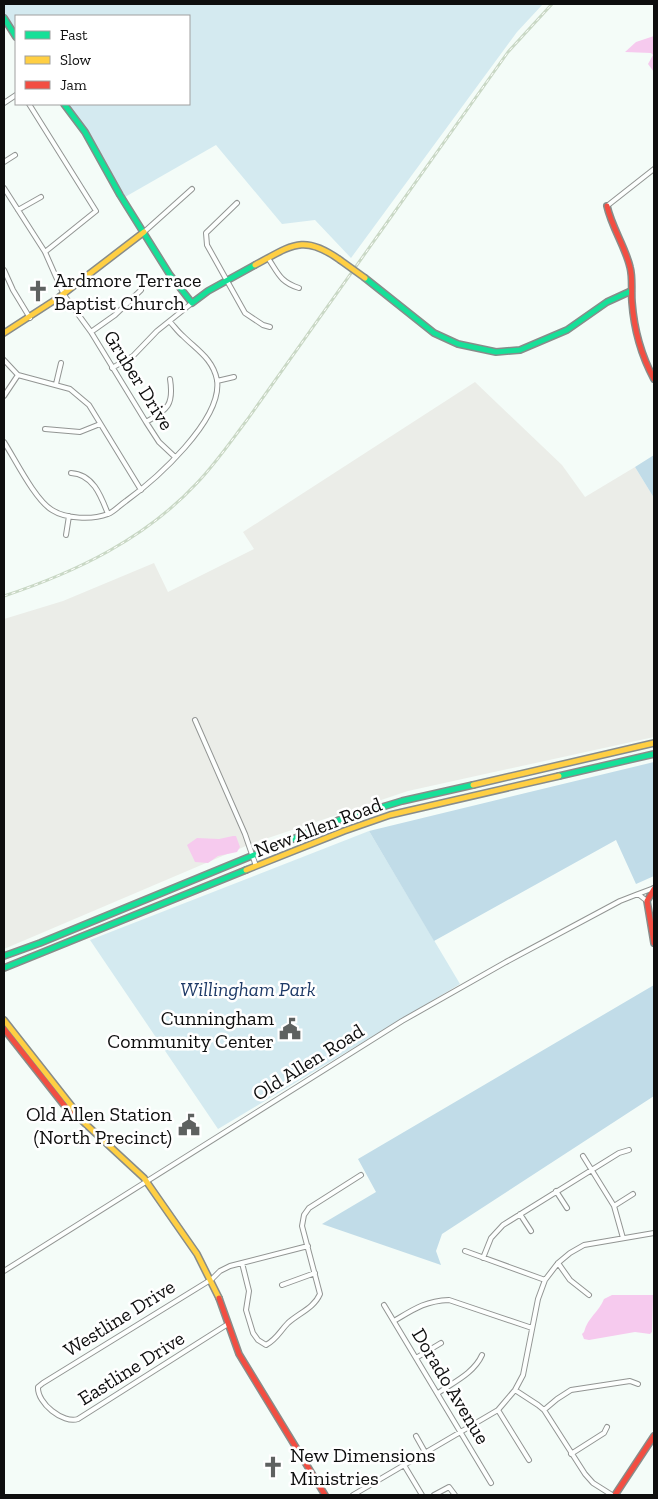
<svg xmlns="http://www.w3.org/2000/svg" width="658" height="1499" font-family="'Zilla Slab',serif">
  <rect width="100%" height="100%" fill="#f4fcf8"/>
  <path fill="#ebede8" d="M475,382L562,465L585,497L635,467L654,498V737L408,791L253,843L4,949V619L63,601L154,563L168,592L254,549L243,532Z"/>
  <path fill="#d4eaf0" d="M4,4H543L517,32L351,258L315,220L282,224L216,145L125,197L89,136L66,104H189V16H16V33L4,13Z
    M369,831L460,984L218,1129L90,940Z"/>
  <path fill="#c1dce8" d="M654,455V498L635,467Z
    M654,762V876L636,884L616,840L434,941L369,831Z
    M654,985V1096L442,1234L436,1251L441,1265L322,1224L376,1192L358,1159Z"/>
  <path fill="#f6caee" d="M654,36V72L648,64L653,55L651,53L625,52L636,42Z
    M233,836H236L240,847L237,852L218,856L208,863L195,862L187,845L197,838L219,839Z
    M612,1295H653L652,1332L650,1334L635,1332L589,1340L584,1339L582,1334L584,1332C588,1317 599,1312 604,1299Z"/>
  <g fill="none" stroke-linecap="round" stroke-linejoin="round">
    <g stroke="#929593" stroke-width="6">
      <path id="street" d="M4,103L16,95
        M29,104L96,211L45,252
        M4,162L15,155
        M4,188L45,252L64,295L91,332L146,422L159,442L175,457
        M237,203L206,233L207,245L245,313L263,325L270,327
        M607,206L654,169
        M18,210L41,197
        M144,232L192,189
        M268,258C278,273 280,282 299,288
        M4,270L13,290L30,318
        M91,332L115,315L141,290
        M4,360L18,375L70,389L89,405L141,490
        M112,368L133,356L157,331L192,303
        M217,381L234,377
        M56,384L61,363
        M4,396L18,375
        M146,422C168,410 174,404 170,379
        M45,429L80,432L100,424
        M4,442C15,459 35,500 52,510C66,519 92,520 108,514C114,512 120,505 126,501C155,480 223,420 217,380C213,359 197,350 183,336C178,332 174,326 170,322
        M71,473C93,474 101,496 108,514
        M66,535L69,516
        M195,720L245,834L256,866
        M638,894L654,888
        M583,1156L614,1206L623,1238
        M556,1191L567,1208
        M614,1206L633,1194
        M520,1214L531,1231
        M465,1251L545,1280
        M483,1258L491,1238L503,1225L619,1153L629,1150
        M242,1263L249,1291L246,1310L253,1333L258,1340L266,1345C277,1339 280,1331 288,1323C299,1313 314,1308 320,1294L302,1226L304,1215L309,1208L361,1175
        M558,1263L570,1280L589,1295
        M4,1271L402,1021L506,962L620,901L638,894L647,901
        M282,1285L315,1273
        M384,1305L491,1483
        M394,1321C414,1309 425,1301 449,1300L532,1328
        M228,1324L78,1419C63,1424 37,1403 38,1387L43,1383L212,1279L220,1271L230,1266L308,1246
        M416,1358L441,1343
        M515,1390L538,1405L544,1410L585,1474L593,1483L612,1495
        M438,1393C454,1382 474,1373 482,1355
        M498,1410L529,1460
        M544,1410L557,1399L571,1390L630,1381L638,1384
        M416,1436L425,1452
        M571,1454L604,1433L607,1427
        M404,1465L422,1495
        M353,1495L498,1410L515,1390L523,1375L538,1299L545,1280L558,1263L570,1253L584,1245L654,1233
        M434,1495L449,1487L455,1495"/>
    </g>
    <g stroke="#888c8a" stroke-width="8">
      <path id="fast" d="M4,18L16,37
        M64,104L85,132L120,195L170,275L192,303L208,291L255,265
        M365,278L434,333L458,344L496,352L520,350L567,330L607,302L631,291
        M559,776L654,754
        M4,956L40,943L339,820L402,801L473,785
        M4,968L246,870"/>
    </g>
    <g stroke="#888c8a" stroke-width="8">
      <path id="slow" d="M255,265C291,246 303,233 340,260
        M4,333L58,298L144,232
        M473,785L654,743
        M246,870L344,831L390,815L559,776
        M4,1020L74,1109L77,1116L144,1178L197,1254L219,1298"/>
    </g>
    <g stroke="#888c8a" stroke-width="8">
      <path id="jam" d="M607,206C612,228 625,246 630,267C633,278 631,291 632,302C634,329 641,355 654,379
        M654,889L647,901L654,943
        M4,1029L71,1114L77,1116
        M219,1298L239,1354L325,1495
        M615,1495L654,1436"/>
    </g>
    <use href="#street" stroke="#fdfffe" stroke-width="4"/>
    <use href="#fast" stroke="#16e098" stroke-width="5"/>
    <use href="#slow" stroke="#ffcf43" stroke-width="5"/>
    <use href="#jam" stroke="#f24e42" stroke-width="5"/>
    <g stroke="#c9d8c5" stroke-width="3">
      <path id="rail" d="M4,596C76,572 145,539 197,483C216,463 231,441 247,420L508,52L552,4"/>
    </g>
    <use href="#rail" stroke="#fff" stroke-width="1" stroke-dasharray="4" stroke-linecap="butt"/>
    <g stroke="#888c8a" stroke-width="8" stroke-linecap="butt">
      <path id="slow-bridge" d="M340,260L365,278"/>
    </g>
    <use href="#slow-bridge" stroke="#ffcf43" stroke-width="5"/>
  </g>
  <defs>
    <g id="church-bare" transform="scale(1.725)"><path d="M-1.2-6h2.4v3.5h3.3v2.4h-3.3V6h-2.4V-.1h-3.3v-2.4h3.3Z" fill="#5e6160" stroke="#fff" stroke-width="2.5" paint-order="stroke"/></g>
    <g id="civic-bare" transform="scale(1.725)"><path d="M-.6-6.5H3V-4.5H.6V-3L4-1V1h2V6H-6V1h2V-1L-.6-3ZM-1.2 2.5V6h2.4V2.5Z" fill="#5e6160" stroke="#fff" stroke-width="2.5" paint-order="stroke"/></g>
  </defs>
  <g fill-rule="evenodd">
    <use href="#church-bare" x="38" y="291"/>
    <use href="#civic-bare" x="290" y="1029"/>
    <use href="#civic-bare" x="189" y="1125"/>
    <use href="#church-bare" x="273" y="1467"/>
  </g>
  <g text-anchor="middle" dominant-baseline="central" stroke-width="5" stroke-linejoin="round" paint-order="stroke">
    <g font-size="20" fill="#0e0e0e" stroke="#fff" text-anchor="start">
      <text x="54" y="280">Ardmore Terrace<tspan x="54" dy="23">Baptist Church</tspan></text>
      <text x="274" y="1018" text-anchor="end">Cunningham<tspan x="274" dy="23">Community Center</tspan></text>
      <text x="172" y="1114" text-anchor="end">Old Allen Station<tspan x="172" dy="23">(North Precinct)</tspan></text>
      <text x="290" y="1455">New Dimensions<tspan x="290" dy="23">Ministries</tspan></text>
    </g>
    <g font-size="20" fill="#0e0e0e" stroke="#fff">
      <text transform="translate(139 380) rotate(58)">Gruber Drive</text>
      <text transform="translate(318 827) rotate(-21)">New Allen Road</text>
      <text transform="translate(308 1062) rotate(-32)">Old Allen Road</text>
      <text transform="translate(119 1318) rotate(-32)">Westline Drive</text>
      <text transform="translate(131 1368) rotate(-32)">Eastline Drive</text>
      <text transform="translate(451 1386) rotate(59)">Dorado Avenue</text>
    </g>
    <g font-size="20" font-style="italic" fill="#1e3a67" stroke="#fff">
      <text x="248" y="989">Willingham Park</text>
    </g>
  </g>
  <rect width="658" height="1499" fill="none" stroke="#0e0e0e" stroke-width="10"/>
  <rect x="15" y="15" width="175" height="90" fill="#ffffff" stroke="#9f9f9f"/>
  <rect x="25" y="31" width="25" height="8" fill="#16e098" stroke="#9f9f9f"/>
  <text x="60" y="40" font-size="15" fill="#0e0e0e">Fast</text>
  <rect x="25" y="56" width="25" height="8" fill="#ffcf43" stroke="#9f9f9f"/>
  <text x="60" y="65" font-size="15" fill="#0e0e0e">Slow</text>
  <rect x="25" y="81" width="25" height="8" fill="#f24e42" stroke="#9f9f9f"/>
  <text x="60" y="90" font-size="15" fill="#0e0e0e">Jam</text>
</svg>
